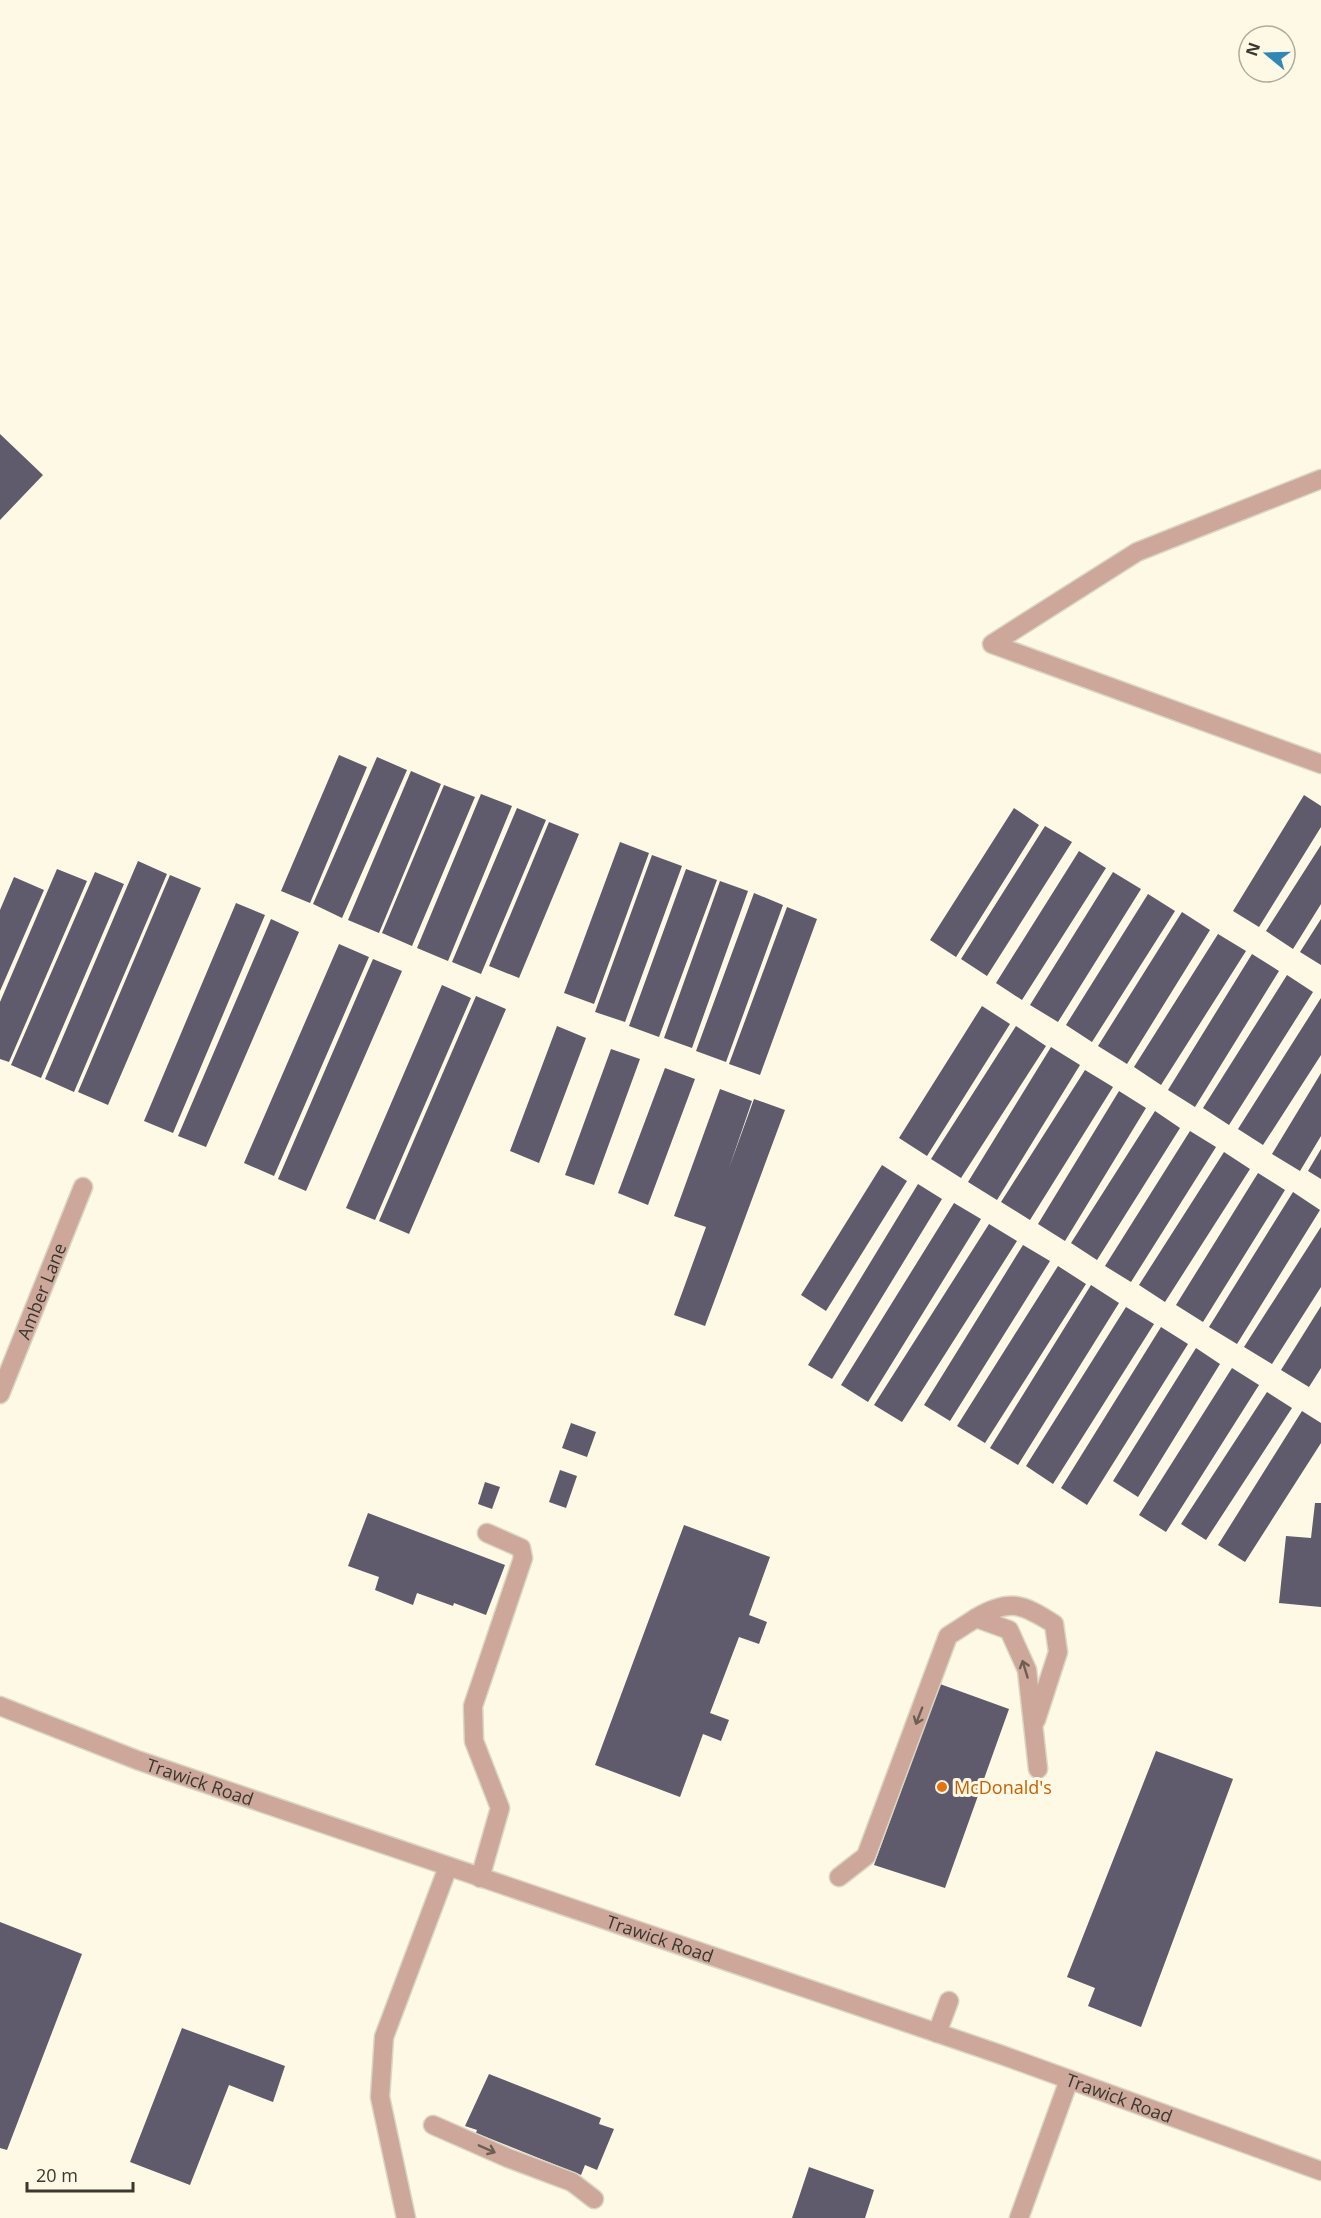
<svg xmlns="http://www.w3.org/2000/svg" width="1321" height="2218" font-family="'Open Sans',sans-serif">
  <rect width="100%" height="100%" fill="#fdf9e4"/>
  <path fill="#5f5a6c" d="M0,434L43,475L0,520Z
    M339,755L367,767L310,903L281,891Z
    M377,757L407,770L342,918L313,904Z
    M411,771L441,784L379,933L348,920Z
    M444,785L475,797L412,946L382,933Z
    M481,794L512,806L448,961L417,948Z
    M1304,795L1321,806V827L1259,927L1233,911Z
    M517,808L546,820L481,974L452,962Z
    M1014,808L1039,825L956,957L930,940Z
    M549,822L579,834L519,978L489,966Z
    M1045,826L1072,842L987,976L961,959Z
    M620,842L649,853L594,1004L564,993Z
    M1321,845V904L1293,949L1266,931Z
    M1079,851L1106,868L1022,1000L996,983Z
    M652,855L682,866L625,1022L595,1012Z
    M138,861L167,874L74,1092L45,1079Z
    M57,869L87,881L9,1062L0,1059V1002Z
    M686,869L717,880L659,1037L629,1026Z
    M95,872L124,884L41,1078L11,1065Z
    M1113,872L1141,889L1058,1022L1030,1005Z
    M170,875L201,888L108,1105L78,1092Z
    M14,877L44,890L0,991V910Z
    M720,881L748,891L692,1048L664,1038Z
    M754,893L783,905L726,1062L696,1051Z
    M1148,894L1175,911L1092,1042L1066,1025Z
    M236,903L265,915L173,1133L144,1121Z
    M787,907L817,919L760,1075L729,1064Z
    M1182,912L1210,930L1127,1064L1098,1046Z
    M271,919L299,932L206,1147L178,1136Z
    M1321,919V965L1300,952Z
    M1218,934L1246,951L1161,1085L1134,1067Z
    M339,944L369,957L274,1176L244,1163Z
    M1252,954L1279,971L1195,1107L1168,1090Z
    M373,959L402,971L306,1191L278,1179Z
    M1287,975L1313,992L1229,1125L1203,1108Z
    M442,985L471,998L375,1220L346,1208Z
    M476,996L506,1009L409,1234L379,1221Z
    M1321,998V1055L1263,1145L1238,1129Z
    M982,1006L1010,1024L927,1156L899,1138Z
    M557,1026L586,1038L539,1163L510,1151Z
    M1016,1026L1046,1046L961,1178L931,1159Z
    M1051,1047L1080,1065L997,1200L968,1182Z
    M611,1049L640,1059L594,1185L565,1175Z
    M665,1068L695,1079L648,1205L618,1193Z
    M1085,1070L1113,1087L1030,1220L1001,1202Z
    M1321,1073V1136L1300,1171L1272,1154Z
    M720,1089L752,1101L729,1168L754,1099L785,1110L705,1326L674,1315L706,1227L674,1216Z
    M1119,1091L1146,1108L1065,1241L1038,1224Z
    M1155,1111L1180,1128L1097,1260L1071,1243Z
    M1190,1131L1216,1147L1131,1282L1105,1266Z
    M1321,1149V1179L1308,1171Z
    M1224,1152L1250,1169L1165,1302L1139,1285Z
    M882,1165L907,1181L826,1311L801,1295Z
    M1258,1173L1285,1190L1203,1322L1176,1305Z
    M918,1184L942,1199L832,1379L808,1365Z
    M1293,1192L1320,1210L1237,1344L1209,1327Z
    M954,1203L981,1219L868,1402L841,1385Z
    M989,1224L1017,1241L902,1422L874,1405Z
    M1321,1227V1287L1272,1364L1244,1347Z
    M1023,1245L1050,1261L950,1421L924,1405Z
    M1058,1266L1086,1284L985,1443L957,1426Z
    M1091,1285L1119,1303L1018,1465L990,1448Z
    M1321,1306V1368L1309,1387L1281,1370Z
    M1126,1307L1154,1324L1053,1484L1026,1466Z
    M1161,1327L1188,1344L1087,1505L1061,1488Z
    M1196,1348L1220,1364L1138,1497L1113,1481Z
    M1232,1368L1259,1385L1166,1532L1139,1515Z
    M1267,1392L1292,1408L1206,1540L1181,1524Z
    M1302,1411L1321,1423V1443L1245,1562L1218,1545Z
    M571,1423L596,1432L587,1457L562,1448Z
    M560,1470L577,1476L566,1508L549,1502Z
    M485,1482L500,1487L492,1509L478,1504Z
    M1315,1503H1321V1607L1279,1603L1286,1536L1311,1538Z
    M368,1513L505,1565L486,1615L454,1603L453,1606L417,1593L413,1605L375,1590L379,1577L348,1566Z
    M684,1525L770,1557L749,1615L767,1622L759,1644L739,1637L710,1713L729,1720L721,1741L703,1734L680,1797L595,1765Z
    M940,1684L1009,1709L945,1888L874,1865Z
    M1156,1751L1233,1779L1141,2027L1088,2006L1095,1988L1067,1977Z
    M0,1922L82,1954L7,2150L0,2148Z
    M182,2028L285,2066L273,2102L229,2085L190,2185L130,2162Z
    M489,2074L601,2118L599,2124L614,2129L597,2170L585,2165L581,2175L476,2133L477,2130L465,2126Z
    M809,2167L874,2190L865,2218H792Z"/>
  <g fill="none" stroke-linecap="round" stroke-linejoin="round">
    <g stroke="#dad6c4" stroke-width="21">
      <g id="minor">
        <path d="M1321,479L1137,552L992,644L1321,764"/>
        <path id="s1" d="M0,1394L83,1187"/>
        <path d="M976,1618C1009,1598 1023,1604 1054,1624L1058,1652L1036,1720"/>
        <path id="s2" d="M0,1706L137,1760L999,2054L1321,2171"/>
        <path d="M839,1877L866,1856L948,1636L976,1618L1009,1630L1027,1670L1038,1769"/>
        <path d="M480,1878L500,1808L474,1741L473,1706L523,1558L521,1548L487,1533"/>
        <path d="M937,2033L949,2001"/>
        <path d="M433,2125L508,2158L572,2182L594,2199"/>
        <path d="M406,2218L380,2097L384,2037L448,1867"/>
        <path d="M1019,2218L1069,2080"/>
      </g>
    </g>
    <use href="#minor" stroke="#cda89a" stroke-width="18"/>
  </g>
  <defs><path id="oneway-shaft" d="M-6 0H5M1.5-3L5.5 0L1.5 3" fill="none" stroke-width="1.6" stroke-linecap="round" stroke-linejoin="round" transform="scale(1.5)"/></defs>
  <g stroke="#6d5f55">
    <use href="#oneway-shaft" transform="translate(1025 1669) rotate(-107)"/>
    <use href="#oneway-shaft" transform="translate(919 1716) rotate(111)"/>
    <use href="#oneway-shaft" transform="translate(487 2149) rotate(24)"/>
  </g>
  <circle fill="#e8710a" stroke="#fdf9e4" stroke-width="2" cx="942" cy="1787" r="6"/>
  <g text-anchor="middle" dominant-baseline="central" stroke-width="6" stroke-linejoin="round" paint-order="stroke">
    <g font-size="18" fill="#3a3830" stroke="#fdf9e4">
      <text stroke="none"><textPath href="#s1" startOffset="111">Amber Lane</textPath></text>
      <text stroke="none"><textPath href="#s2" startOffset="214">Trawick Road</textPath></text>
      <text stroke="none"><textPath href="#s2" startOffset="700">Trawick Road</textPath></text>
      <text stroke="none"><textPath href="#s2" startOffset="1186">Trawick Road</textPath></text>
    </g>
    <g font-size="18" fill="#c56008" stroke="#fdf9e4" text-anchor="start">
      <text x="954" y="1787">McDonald's</text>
    </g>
  </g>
  <g transform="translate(1267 54) rotate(289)"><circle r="28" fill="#fdf9e4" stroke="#afac9c" stroke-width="1.5"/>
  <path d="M0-4.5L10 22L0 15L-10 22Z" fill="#2f88b6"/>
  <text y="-9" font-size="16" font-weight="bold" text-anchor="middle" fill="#3a3830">N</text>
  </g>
  <path d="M27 2182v9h106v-9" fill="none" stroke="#3a3830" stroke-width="3"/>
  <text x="36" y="2182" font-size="18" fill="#3a3830" stroke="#fdf9e4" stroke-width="4.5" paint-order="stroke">20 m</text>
</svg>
